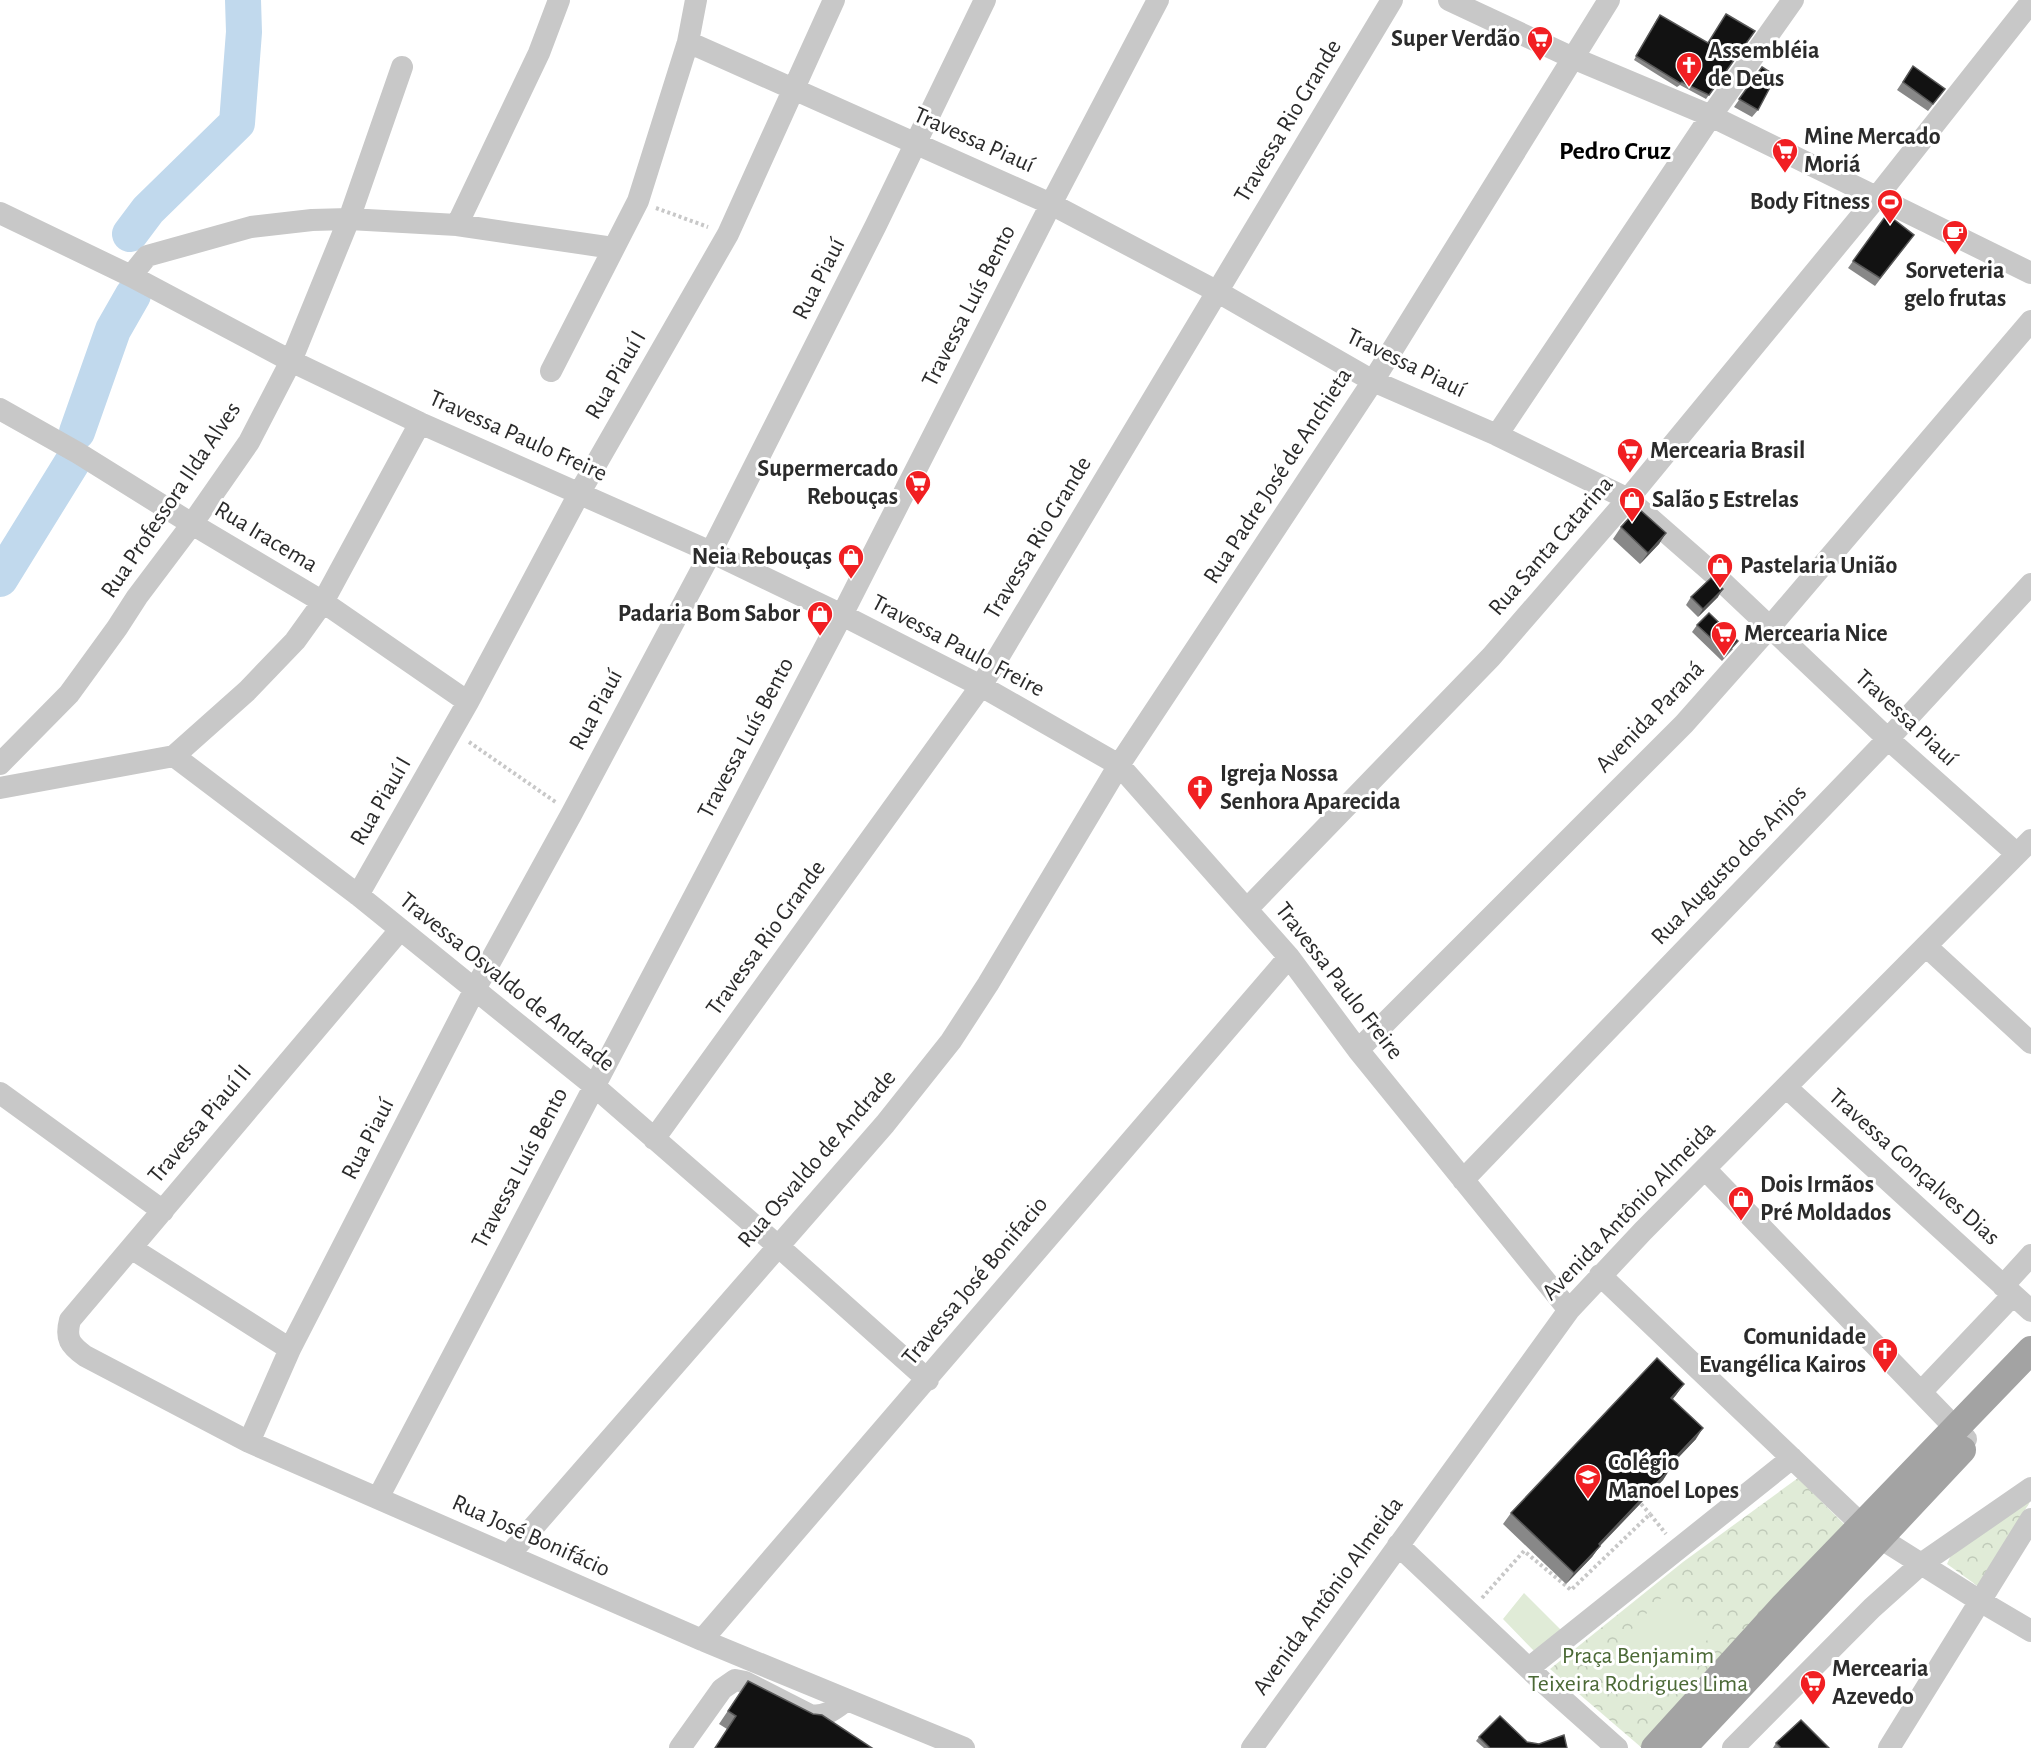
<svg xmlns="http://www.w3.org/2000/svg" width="2031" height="1748" font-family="'Alegreya Sans',sans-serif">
  <defs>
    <pattern id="forest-crowns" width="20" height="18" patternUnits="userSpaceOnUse" patternTransform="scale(1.5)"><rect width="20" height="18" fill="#e0ebd7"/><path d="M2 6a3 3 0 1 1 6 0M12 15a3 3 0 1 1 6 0" fill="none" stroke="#c0cab9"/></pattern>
  </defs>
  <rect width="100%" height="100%" fill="#fff"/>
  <path fill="url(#forest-crowns)" d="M1798,1478L1845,1525L1642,1748L1550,1669L1683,1562Z
    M2031,1500L1979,1587L1947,1564L1952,1553Z"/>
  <path fill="#e0ebd7" d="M1524,1593L1562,1631L1536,1653L1503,1619Z
    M1666,1593L1711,1636L1639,1711L1595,1668Z"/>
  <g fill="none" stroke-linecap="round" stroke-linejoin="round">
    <path stroke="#c1d9ed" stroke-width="36" d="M130,234L148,210L237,123L244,32L243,0
      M77,432L113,330L133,295
      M0,579L73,461"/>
    <path stroke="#c8c8c8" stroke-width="4" stroke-dasharray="3 3" stroke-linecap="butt" d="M656,208L708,227
      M469,742L557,803
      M1641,1504L1650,1514
      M1482,1598L1524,1551L1571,1590L1650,1514L1666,1534"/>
    <path stroke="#c8c8c8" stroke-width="22" d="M1449,0L1573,58L1711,116L2031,273
      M688,42L1051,204L1218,292L1373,381L1497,435L1628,499L1716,576L1888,739L2017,854
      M0,213L131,276L291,361L420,423L711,552L842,615L981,686L1119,765L1289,957L1358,1050L1569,1310
      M457,225L539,53L559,0
      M131,276L147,256L251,227L312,220L349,219L457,225L613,248
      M551,371L638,201L688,42L696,0
      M0,409L78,453L192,524L323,602L468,702
      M1497,435L1711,116L1793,0
      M174,756L247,691L295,641L323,602L420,423
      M0,764L69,694L117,628L137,597L192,524L249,442L291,361L349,219L402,67
      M0,788L174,756L358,895L593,1085L778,1246L928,1380
      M358,895L468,702L580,492L728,234L834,0
      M1247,909L1491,657L1628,499L1876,198L2031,2
      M400,930L70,1320C65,1339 70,1345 85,1356L249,1442L702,1640L964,1748
      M1926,946L2031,1043
      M1358,1050L1684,724L1770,627L2031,321
      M1787,1088L2031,1311
      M0,1093L163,1211
      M654,1139L981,686L1392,0
      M1705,1169L1966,1439
      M1463,1180L1888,739L2031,584
      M131,1248L290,1349
      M1600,1275L1862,1525
      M2003,1286L2031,1255
      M1921,1392L2013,1295
      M249,1442L290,1349L474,991L572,813L711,552L876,225L985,0
      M378,1498L842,615L1051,204L1158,0
      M1880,1538L1980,1601L2031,1631
      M1398,1545L1543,1682L1617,1748
      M509,1555L885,1124L951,1041L988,984L1119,765L1373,381L1609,0
      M702,1640C899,1413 1093,1184 1289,957
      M1529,1668L1792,1458
      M680,1748L722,1689L735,1680L745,1682L810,1715C825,1718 835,1709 847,1700
      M1252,1748L1569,1310L1643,1231L2031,840
      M1733,1748L1872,1608L1921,1564L2031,1488
      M1889,1748L2031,1519"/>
    <path stroke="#a3a3a3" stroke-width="28" d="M1655,1748L1784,1606L2031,1350
      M1682,1748L1962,1450"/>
  </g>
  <path fill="#888" d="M1657,19L1708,43L1755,31L1706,99L1680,85L1677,87L1634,60Z
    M1913,66L1945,89L1928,111L1897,90Z
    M1762,67L1758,110L1752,117L1734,107Z
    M1887,214L1908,243L1875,286L1848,268Z
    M1621,527L1666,533L1659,544L1640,564L1613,539Z
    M1691,597H1718L1698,617L1686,605Z
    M1697,625L1733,649L1722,661L1692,632Z
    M1684,1384L1673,1399L1696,1439L1669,1467L1670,1469L1663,1480L1600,1546L1592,1557L1566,1584L1503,1524L1511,1513Z
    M748,1681L872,1748H715L727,1729L719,1724Z
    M1479,1737L1527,1742L1567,1748H1484L1476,1741Z
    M1776,1743L1829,1748H1773Z"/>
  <path fill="#595959" d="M1666,533L1659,544L1640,564L1648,553Z
    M1723,589L1718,597L1698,617L1703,609Z
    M1684,1384L1676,1395L1664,1409L1671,1398Z
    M1703,1428L1696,1439L1660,1477L1667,1466Z
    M1670,1469L1663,1480L1591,1555L1599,1544Z
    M1600,1546L1592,1557L1566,1584L1574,1573Z"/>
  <path fill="#121212" stroke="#595959" stroke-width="1.5" d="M1726,14L1755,31L1709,95L1682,82L1680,83L1636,56L1660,15L1708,43Z
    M1913,66L1945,89L1933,104L1903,82Z
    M1762,67L1776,76L1758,110L1739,99Z
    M1887,214L1914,235L1880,278L1853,261Z
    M1638,508L1666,533L1648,553L1621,527Z
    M1711,578L1723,589L1703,609L1691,597Z
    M1709,613L1738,641L1727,653L1697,625Z
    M1657,1358L1684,1384L1671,1398L1703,1428L1667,1466L1670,1469L1599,1544L1600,1546L1574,1573L1511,1513Z
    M748,1681L813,1714L822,1715L872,1748H715L736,1716L728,1711Z
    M1500,1716L1527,1742L1539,1744L1564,1735L1567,1748H1490L1479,1737Z
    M1801,1720L1829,1748H1781L1776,1743Z"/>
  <defs>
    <g id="supermarket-pin" transform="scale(1.35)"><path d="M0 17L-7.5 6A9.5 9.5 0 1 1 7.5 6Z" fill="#f11f22" stroke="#fff"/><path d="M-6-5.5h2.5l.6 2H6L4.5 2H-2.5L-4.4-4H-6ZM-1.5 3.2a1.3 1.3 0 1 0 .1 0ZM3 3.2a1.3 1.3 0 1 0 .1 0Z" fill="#fff"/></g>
    <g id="church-pin" transform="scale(1.35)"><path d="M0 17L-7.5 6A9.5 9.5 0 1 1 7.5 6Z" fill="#f11f22" stroke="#fff"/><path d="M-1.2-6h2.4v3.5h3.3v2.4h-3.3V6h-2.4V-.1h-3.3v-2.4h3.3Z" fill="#fff"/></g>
    <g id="stadium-pin" transform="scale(1.35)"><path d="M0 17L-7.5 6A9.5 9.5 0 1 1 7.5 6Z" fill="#f11f22" stroke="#fff"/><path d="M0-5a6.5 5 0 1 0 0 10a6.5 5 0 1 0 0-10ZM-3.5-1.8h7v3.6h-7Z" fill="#fff"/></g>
    <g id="cafe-pin" transform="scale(1.35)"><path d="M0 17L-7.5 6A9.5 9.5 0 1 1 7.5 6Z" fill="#f11f22" stroke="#fff"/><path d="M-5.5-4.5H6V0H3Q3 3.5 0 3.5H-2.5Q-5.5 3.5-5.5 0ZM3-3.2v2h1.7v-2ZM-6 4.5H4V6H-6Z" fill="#fff"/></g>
    <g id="shop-pin" transform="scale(1.35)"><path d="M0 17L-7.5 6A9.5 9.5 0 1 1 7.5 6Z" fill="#f11f22" stroke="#fff"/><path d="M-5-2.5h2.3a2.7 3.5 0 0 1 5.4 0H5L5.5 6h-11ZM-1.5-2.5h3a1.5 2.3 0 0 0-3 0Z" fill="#fff"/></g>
    <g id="school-pin" transform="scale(1.35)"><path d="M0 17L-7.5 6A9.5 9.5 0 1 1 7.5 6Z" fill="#f11f22" stroke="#fff"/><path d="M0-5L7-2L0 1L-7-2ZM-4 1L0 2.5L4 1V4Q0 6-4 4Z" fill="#fff"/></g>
  </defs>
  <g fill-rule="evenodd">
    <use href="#supermarket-pin" x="1540" y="39"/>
    <use href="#church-pin" x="1689" y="65"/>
    <use href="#supermarket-pin" x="1785" y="151"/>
    <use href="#stadium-pin" x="1890" y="202"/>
    <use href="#cafe-pin" x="1955" y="233"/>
    <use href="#supermarket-pin" x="1630" y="451"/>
    <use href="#supermarket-pin" x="918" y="483"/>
    <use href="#shop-pin" x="1632" y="500"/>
    <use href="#shop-pin" x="851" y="557"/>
    <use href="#shop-pin" x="1720" y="566"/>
    <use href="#shop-pin" x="820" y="614"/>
    <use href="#supermarket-pin" x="1724" y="634"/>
    <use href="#church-pin" x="1200" y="788"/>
    <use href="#shop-pin" x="1741" y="1199"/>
    <use href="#church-pin" x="1885" y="1351"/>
    <use href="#school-pin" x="1588" y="1477"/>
    <use href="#supermarket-pin" x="1813" y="1683"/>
  </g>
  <g text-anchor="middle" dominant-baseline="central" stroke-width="6" stroke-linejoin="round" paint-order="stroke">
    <g font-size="24" font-weight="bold" fill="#2b2b2b" stroke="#fff" text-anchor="start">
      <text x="1520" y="39" text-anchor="end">Super Verdão</text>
      <text x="1708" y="51">Assembléia<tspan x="1708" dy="28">de Deus</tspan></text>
      <text x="1804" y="137">Mine Mercado<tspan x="1804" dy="28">Moriá</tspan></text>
      <text x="1870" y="202" text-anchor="end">Body Fitness</text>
      <text x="1955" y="271" text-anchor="middle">Sorveteria<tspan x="1955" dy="28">gelo frutas</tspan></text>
      <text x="1650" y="451">Mercearia Brasil</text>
      <text x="898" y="469" text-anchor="end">Supermercado<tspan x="898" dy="28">Rebouças</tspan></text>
      <text x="1652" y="500">Salão 5 Estrelas</text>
      <text x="832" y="557" text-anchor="end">Neia Rebouças</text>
      <text x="1740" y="566">Pastelaria União</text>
      <text x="800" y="614" text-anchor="end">Padaria Bom Sabor</text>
      <text x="1744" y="634">Mercearia Nice</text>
      <text x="1220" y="774">Igreja Nossa<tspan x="1220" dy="28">Senhora Aparecida</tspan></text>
      <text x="1760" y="1185">Dois Irmãos<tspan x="1760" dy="28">Pré Moldados</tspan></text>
      <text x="1866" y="1337" text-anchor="end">Comunidade<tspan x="1866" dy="28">Evangélica Kairos</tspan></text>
      <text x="1608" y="1463">Colégio<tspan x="1608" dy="28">Manoel Lopes</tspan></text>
      <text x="1832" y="1669">Mercearia<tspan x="1832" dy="28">Azevedo</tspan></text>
    </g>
    <g font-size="24" fill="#2b2b2b" stroke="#fff">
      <text transform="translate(1288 121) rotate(-59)">Travessa Rio Grande</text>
      <text transform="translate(974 140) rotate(24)">Travessa Piauí</text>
      <text transform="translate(819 279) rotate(-63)">Rua Piauí</text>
      <text transform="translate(969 306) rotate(-63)">Travessa Luís Bento</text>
      <text transform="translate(1406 363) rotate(26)">Travessa Piauí</text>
      <text transform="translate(616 375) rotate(-60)">Rua Piauí I</text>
      <text transform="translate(518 436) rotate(24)">Travessa Paulo Freire</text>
      <text transform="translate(1278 476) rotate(-57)">Rua Padre José de Anchieta</text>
      <text transform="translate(171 500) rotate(-56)">Rua Professora Ilda Alves</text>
      <text transform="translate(266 537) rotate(31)">Rua Iracema</text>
      <text transform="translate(1038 538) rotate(-59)">Travessa Rio Grande</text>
      <text transform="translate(1551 546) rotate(-49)">Rua Santa Catarina</text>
      <text transform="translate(958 646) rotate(28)">Travessa Paulo Freire</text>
      <text transform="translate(596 710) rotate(-62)">Rua Piauí</text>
      <text transform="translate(1650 717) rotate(-46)">Avenida Paraná</text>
      <text transform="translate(1906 718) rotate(43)">Travessa Piauí</text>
      <text transform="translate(746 738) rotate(-62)">Travessa Luís Bento</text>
      <text transform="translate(381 801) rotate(-60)">Rua Piauí I</text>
      <text transform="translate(1729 865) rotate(-46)">Rua Augusto dos Anjos</text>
      <text transform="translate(766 938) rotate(-54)">Travessa Rio Grande</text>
      <text transform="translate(1339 981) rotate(52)">Travessa Paulo Freire</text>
      <text transform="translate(507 982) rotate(39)">Travessa Osvaldo de Andrade</text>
      <text transform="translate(200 1124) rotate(-50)">Travessa Piauí II</text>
      <text transform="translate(368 1139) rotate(-63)">Rua Piauí</text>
      <text transform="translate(817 1159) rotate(-49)">Rua Osvaldo de Andrade</text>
      <text transform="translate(1914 1167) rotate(42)">Travessa Gonçalves Dias</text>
      <text transform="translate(520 1168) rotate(-62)">Travessa Luís Bento</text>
      <text transform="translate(1629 1211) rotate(-46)">Avenida Antônio Almeida</text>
      <text transform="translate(975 1281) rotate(-50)">Travessa José Bonifacio</text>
      <text transform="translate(531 1536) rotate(24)">Rua José Bonifácio</text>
      <text transform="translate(1328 1596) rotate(-54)">Avenida Antônio Almeida</text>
    </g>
    <g font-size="24" fill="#4b6936" stroke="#fff">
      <text x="1638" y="1656">Praça Benjamim<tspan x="1638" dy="28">Teixeira Rodrigues Lima</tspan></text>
    </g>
    <g font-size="26" font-weight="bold" fill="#000" stroke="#fff">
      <text x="1615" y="151">Pedro Cruz</text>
    </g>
  </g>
</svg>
